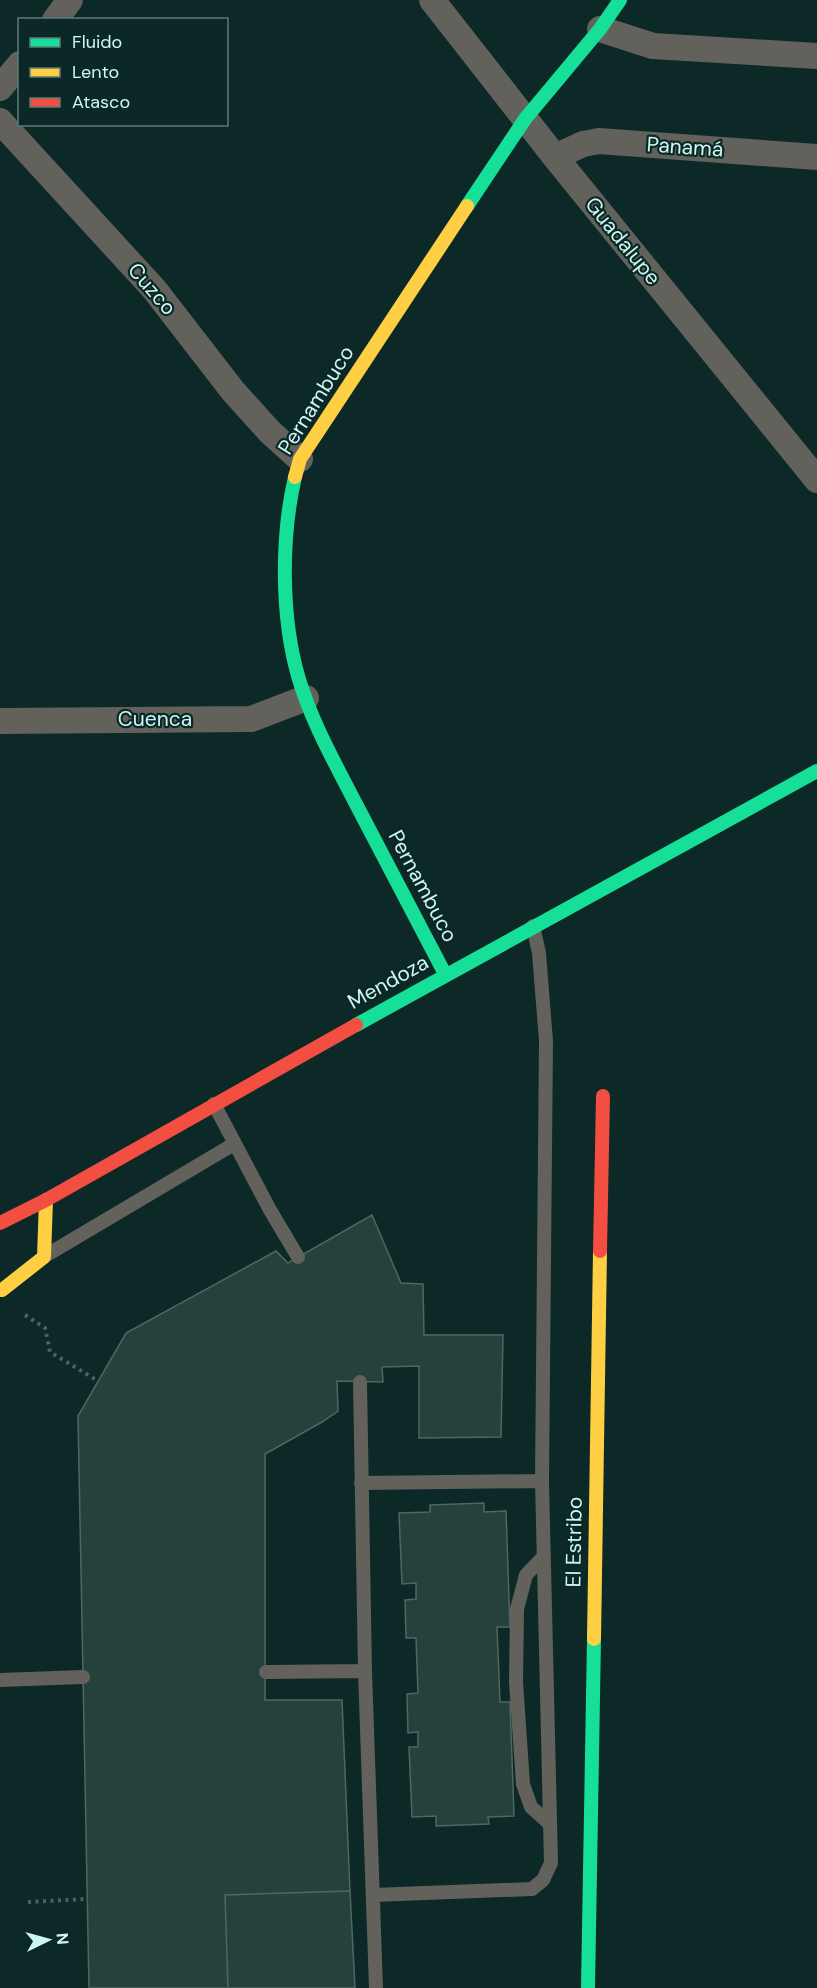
<svg xmlns="http://www.w3.org/2000/svg" width="817" height="1988" font-family="'DM Sans',sans-serif">
  <rect width="100%" height="100%" fill="#0c2827"/>
  <path fill="#26413c" stroke="#4d6863" stroke-width="1.5" d="M372,1215L401,1283L423,1284L424,1335H503L501,1437L419,1438V1366L382,1367L383,1382L337,1381L338,1411L322,1422L265,1454V1700H342L350,1891L225,1895L228,1988H89L78,1416L126,1333L276,1251L288,1263Z
    M484,1503V1512L506,1511L510,1627H497L500,1702H510L514,1816L488,1817L489,1824L436,1826V1816L412,1817L409,1747H418V1732L408,1733L407,1694L418,1693L416,1638H406L405,1600L416,1599V1583L402,1584L399,1513L430,1512V1505Z
    M350,1891L355,1988H228L225,1895Z"/>
  <g fill="none" stroke-linecap="round" stroke-linejoin="round">
    <path stroke="#575f5d" stroke-width="4" stroke-dasharray="3 4.5" stroke-linecap="butt" d="M25,1315L45,1328L50,1352L98,1381
      M28,1902L87,1899"/>
    <path stroke="#63615b" stroke-width="14" d="M214,1104L270,1210L298,1257
      M45,1256L234,1144
      M360,1382L365,1671L376,1988
      M361,1483L542,1481
      M544,1556L526,1575L517,1609L516,1682L523,1784L531,1807L550,1824
      M266,1672L365,1671
      M0,1680L83,1677
      M373,1895L532,1889L543,1880L551,1863L542,1481L546,1041L539,953L533,926"/>
    <path stroke="#63615b" stroke-width="26" d="M432,0L555,157L817,480
      M55,20L70,0
      M600,29L653,46L817,56
      M0,88L20,64
      M0,121L154,289L233,391L270,432L300,459
      M555,157L583,144L599,141L817,157
      M0,721L251,719L306,698"/>
    <path stroke="#16e098" stroke-width="14" d="M467,206L525,119L600,29L620,0
      M295,477C281,537 281,616 298,676C311,721 335,763 356,804C386,861 415,917 445,974
      M356,1025L817,771
      M588,1988L594,1639"/>
    <path stroke="#ffcf43" stroke-width="14" d="M295,477L300,459L467,206
      M2,1290L44,1257L46,1200
      M594,1639L600,1251"/>
    <path stroke="#f24e42" stroke-width="14" d="M0,1223L46,1200L356,1025
      M600,1251L603,1096"/>
  </g>
  <g text-anchor="middle" dominant-baseline="central" stroke-width="4.5" stroke-linejoin="round" paint-order="stroke">
    <g font-size="21" fill="#cdf7f3" stroke="#0b2826">
      <text transform="translate(685 147) rotate(4)">Panamá</text>
      <text transform="translate(623 241) rotate(51)">Guadalupe</text>
      <text transform="translate(152 289) rotate(49)">Cuzco</text>
      <text transform="translate(316 400) rotate(-58)">Pernambuco</text>
      <text x="155" y="719">Cuenca</text>
      <text transform="translate(423 886) rotate(62)">Pernambuco</text>
      <text transform="translate(388 982) rotate(-29)">Mendoza</text>
      <text transform="translate(574 1542) rotate(-89)">El Estribo</text>
    </g>
  </g>
  <rect x="18" y="18" width="210" height="108" fill="#0b2826" stroke="#597b78" stroke-width="1.5"/>
  <rect x="30" y="38" width="30" height="9" fill="#16e098" stroke="#597b78" stroke-width="1.5"/>
  <text x="72" y="48" font-size="18" fill="#cdf7f3">Fluido</text>
  <rect x="30" y="68" width="30" height="9" fill="#ffcf43" stroke="#597b78" stroke-width="1.5"/>
  <text x="72" y="78" font-size="18" fill="#cdf7f3">Lento</text>
  <rect x="30" y="98" width="30" height="9" fill="#f24e42" stroke="#597b78" stroke-width="1.5"/>
  <text x="72" y="108" font-size="18" fill="#cdf7f3">Atasco</text>
  <g transform="translate(48 1940) rotate(85)" stroke="#0b2826" stroke-width="4.5" paint-order="stroke">
  <path d="M0-4.5L10 22L0 15L-10 22Z" fill="#cdf7f3"/>
  <text y="-9" font-size="16" font-weight="bold" text-anchor="middle" fill="#cdf7f3">N</text>
  </g>
</svg>
